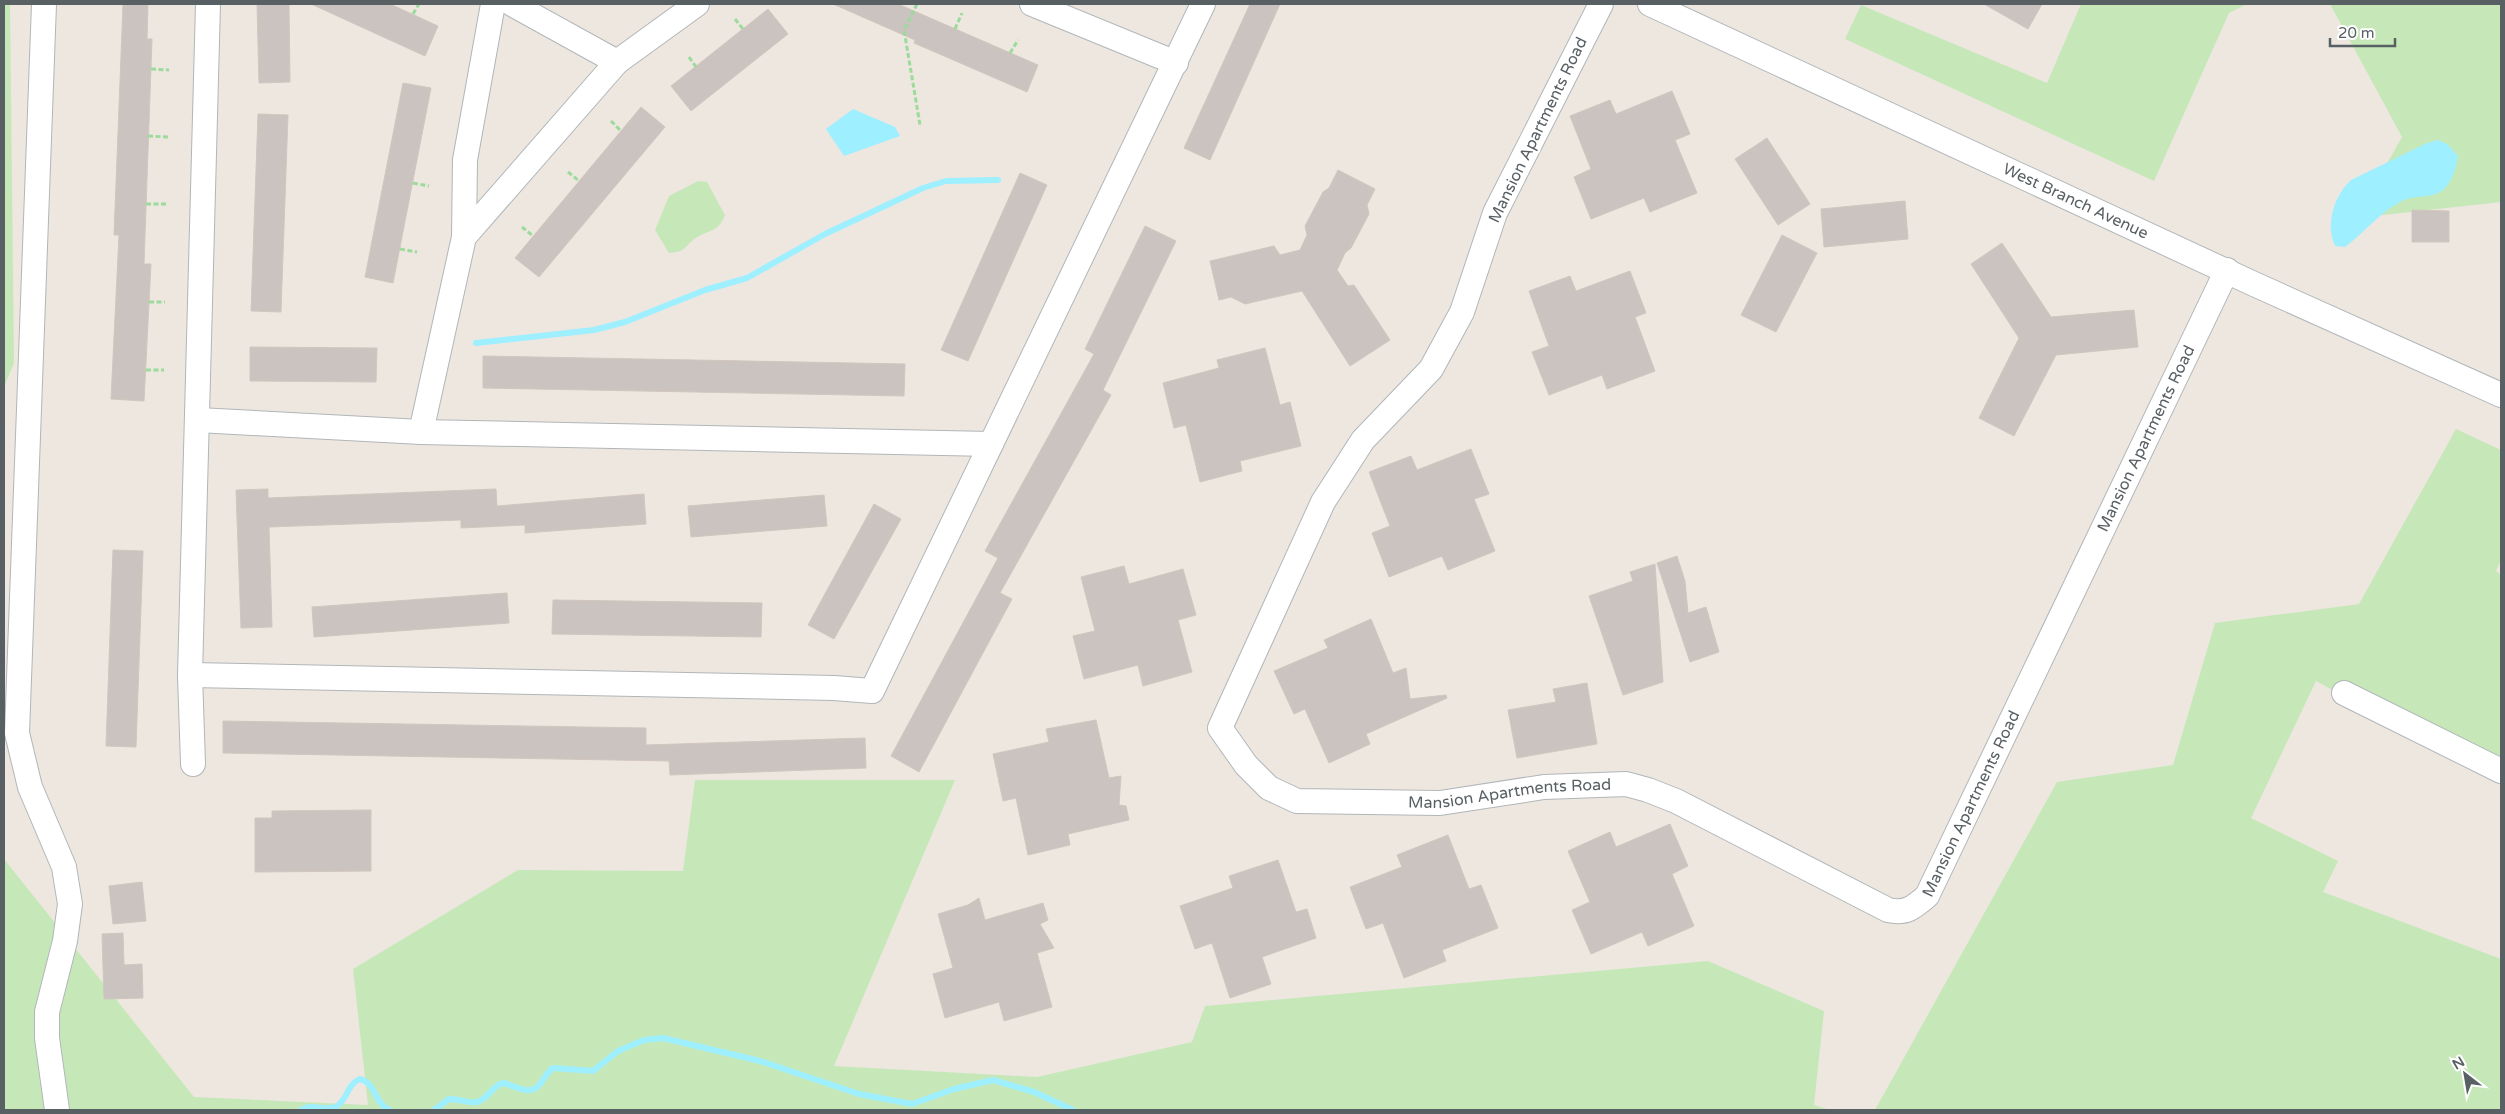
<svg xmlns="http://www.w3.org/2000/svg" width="2505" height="1114" font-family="'Varela Round',sans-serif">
  <rect width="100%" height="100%" fill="#ede7e0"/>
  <path fill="#c6e8b9" d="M4,4H10L14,363L4,387Z
    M2081,4H2247L2229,13L2154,181L1845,39L1861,5L2047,83Z
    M2330,4H2501V202L2356,218L2402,137Z
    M698,181L707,182L725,215C718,235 705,229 692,241C682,250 685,251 669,253L655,230L669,196Z
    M2456,429L2501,450V560L2496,571L2501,575V783L2316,681L2251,818L2338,861L2323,892L2501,959V1110H1875L2057,782L2173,765L2215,623L2359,604Z
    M695,780H955L834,1066L1037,1077L1192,1042L1205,1006L1708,961L1824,1011L1814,1105L1830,1110H4V859L194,1097L368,1105L353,969L518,870L683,871Z"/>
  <path fill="#9eefff" d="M853,109L895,127L900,136L844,156L826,129Z
    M2438,140L2447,144L2458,156C2456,168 2453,179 2445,188C2434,200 2415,194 2402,201C2379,213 2365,232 2345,247L2335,246C2325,224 2334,196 2351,180L2427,143Z"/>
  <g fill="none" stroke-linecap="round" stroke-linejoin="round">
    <path stroke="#9eefff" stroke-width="6" d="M476,343L594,330L625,322L705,290L747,278L825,234L923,188L946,181L998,180
      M301,1110C313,1102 326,1113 337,1106C348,1099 347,1084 360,1079C376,1083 375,1105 390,1110
      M434,1110L449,1099C458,1098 468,1104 477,1102C489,1099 491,1086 503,1083C516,1086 530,1097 540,1084C545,1078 546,1073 553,1068L593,1071L618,1051L644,1040L663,1038L760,1061L859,1094L912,1104L954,1089L993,1080L1034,1092L1073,1110"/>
  </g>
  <path fill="#cac3bf" stroke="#d2c6be" d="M123,4H148L147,39H152L144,264H151L144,401L111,399L119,235H114Z
    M257,4H289L290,82L259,83Z
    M311,4H390L438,26L425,56Z
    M833,4H898L1038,65L1027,92L914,43L915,40Z
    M1250,4H1280L1210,160L1184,148Z
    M1984,4H2042L2028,29Z
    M768,9L788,34L691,111L671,86Z
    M403,83L431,88L393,283L365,277Z
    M1672,91L1690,134L1675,140L1697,193L1650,212L1644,198L1591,219L1574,177L1591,169L1570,116L1610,100L1616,114Z
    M641,107L665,127L539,277L515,258Z
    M258,114L288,115L281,312L251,311Z
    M1767,138L1810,204L1778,225L1735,159Z
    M1338,170L1375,189L1367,205L1369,214L1351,248L1345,253L1337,270L1348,286L1354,285L1390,340L1350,366L1302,291L1245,304L1231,297L1219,300L1210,261L1274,246L1280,255L1300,250L1307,235L1305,226L1323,192L1329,188Z
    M1020,173L1047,185L968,361L941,350Z
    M1905,201L1908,239L1824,247L1821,209Z
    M2412,210L2449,211V242H2412Z
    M1145,226L1176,241L1103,390L1111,395L1000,593L1012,599L919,772L891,756L998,558L985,551L1094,354L1085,349Z
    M1782,235L1817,253L1776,332L1741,315Z
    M2002,243L2051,317L2134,310L2138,347L2056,355L2014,436L1979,418L2019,338L1971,264Z
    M1630,271L1646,313L1635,317L1655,371L1607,389L1602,375L1549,395L1532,352L1549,346L1529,291L1570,276L1576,291Z
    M250,347L377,348L376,382L250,381Z
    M1265,348L1280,405L1290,402L1301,446L1240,461L1242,471L1200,482L1186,425L1174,428L1163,383L1219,368L1217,360Z
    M483,356L905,364L904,396L483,388Z
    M1471,449L1489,494L1474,499L1495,551L1448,570L1442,556L1389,577L1372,533L1390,526L1369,472L1411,456L1417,470Z
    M268,489V498L496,489L497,506L644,494L646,524L525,533V525L461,528V520L269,527L272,627L241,628L236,490Z
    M824,495L827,526L691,537L688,506Z
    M874,504L901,519L834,639L808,625Z
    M113,550L143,551L136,747L106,746Z
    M1677,556L1685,581L1688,613L1706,607L1719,652L1690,662L1657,563Z
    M1655,564L1663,682L1623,695L1589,596L1633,581L1630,572Z
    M1124,566L1129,584L1183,569L1196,615L1178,620L1192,672L1143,686L1138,665L1084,679L1073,636L1095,631L1081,577Z
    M507,593L509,623L314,637L312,607Z
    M553,600L762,603L761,637L552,634Z
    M1371,619L1393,673L1406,668L1410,699L1446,695L1447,698L1366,734L1370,744L1329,763L1305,709L1294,714L1274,671L1328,648L1324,640Z
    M1587,683L1597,744L1517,758L1508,710L1556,702L1553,689Z
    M1096,720L1109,778L1121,776L1119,805L1126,806L1129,820L1068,834L1070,845L1028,855L1016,798L1003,801L993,754L1049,742L1046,729Z
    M223,721L646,728V745L865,738L866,768L670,775L669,761L223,753Z
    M371,810V871L255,872V818H272V811Z
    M1670,824L1688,866L1672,874L1694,926L1648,946L1642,932L1591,954L1572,910L1590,902L1568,851L1610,832L1616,847Z
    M1448,835L1469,889L1481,885L1498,928L1442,950L1446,961L1404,978L1383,923L1366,929L1350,887L1402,867L1397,855Z
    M1278,860L1296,912L1307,909L1316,938L1262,957L1271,984L1230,998L1212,943L1195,949L1180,906L1233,888L1229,876Z
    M142,882L146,921L113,924L109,886Z
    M979,898L985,920L1043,903L1048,920L1040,924L1054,948L1037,953L1052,1007L1004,1021L999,1002L945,1018L933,974L953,968L938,914L968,905Z
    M123,933L124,965L142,964L143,998L104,999L102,934Z"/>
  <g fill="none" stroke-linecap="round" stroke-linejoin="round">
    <g stroke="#b1b6b9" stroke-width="26">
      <g id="minor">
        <path d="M44,4L17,733L30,787L64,867L70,904L65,941L47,1012V1038L57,1110"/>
        <path d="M512,4L617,62"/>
        <path d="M1032,4L1176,63"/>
        <path id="s1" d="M1601,4L1495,213L1462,312L1431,369L1363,440L1323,502L1220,728L1246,765L1269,788L1297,801L1440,803L1544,787L1626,784L1648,790L1676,801L1888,910C1906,914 1913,908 1927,896L2227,270"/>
        <path id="s2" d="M1650,4L2254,284L2501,395"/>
        <path d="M464,237L465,160L493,4"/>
        <path d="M198,420L421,432L991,444"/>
        <path d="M421,432L464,237L617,62L697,4"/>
        <path d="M190,675L834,688L872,691L1203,4"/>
        <path d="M2344,693L2501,771"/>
        <path d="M193,764L190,675L208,4"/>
      </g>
    </g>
    <path stroke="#9cdb9c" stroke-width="3" stroke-dasharray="5 2.5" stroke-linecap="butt" d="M917,4L904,30L920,125
      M413,14L419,4
      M735,19L743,29
      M955,29L962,13
      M1010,53L1018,40
      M689,57L696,67
      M151,69L169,70
      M611,121L621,131
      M148,136L168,137
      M568,172L579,181
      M413,183L429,186
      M146,204H167
      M522,227L533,236
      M400,249L417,252
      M149,302H165
      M146,370H164"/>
    <use href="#minor" stroke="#fff" stroke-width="24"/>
  </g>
  <g text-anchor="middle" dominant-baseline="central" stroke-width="5" stroke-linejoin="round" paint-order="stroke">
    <g font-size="16" fill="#596063" stroke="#fff">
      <text transform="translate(1538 130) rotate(-64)">Mansion Apartments Road</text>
      <text stroke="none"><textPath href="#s2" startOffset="469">West Branch Avenue</textPath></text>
      <text stroke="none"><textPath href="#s1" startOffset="2105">Mansion Apartments Road</textPath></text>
      <text stroke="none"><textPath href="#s1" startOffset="1146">Mansion Apartments Road</textPath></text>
      <text stroke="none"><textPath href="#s1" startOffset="1700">Mansion Apartments Road</textPath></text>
    </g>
  </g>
  <rect width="2505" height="1114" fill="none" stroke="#596063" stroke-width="10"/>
  <g transform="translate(2465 1074) rotate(329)" stroke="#ffffff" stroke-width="4" paint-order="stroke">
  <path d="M0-4L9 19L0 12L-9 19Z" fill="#596063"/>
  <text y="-8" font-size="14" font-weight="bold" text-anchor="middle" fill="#596063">N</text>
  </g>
  <path d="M2330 38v8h65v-8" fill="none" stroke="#596063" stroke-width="2.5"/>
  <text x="2338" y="38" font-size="15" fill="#596063" stroke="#ffffff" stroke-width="4" paint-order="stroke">20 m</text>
</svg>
